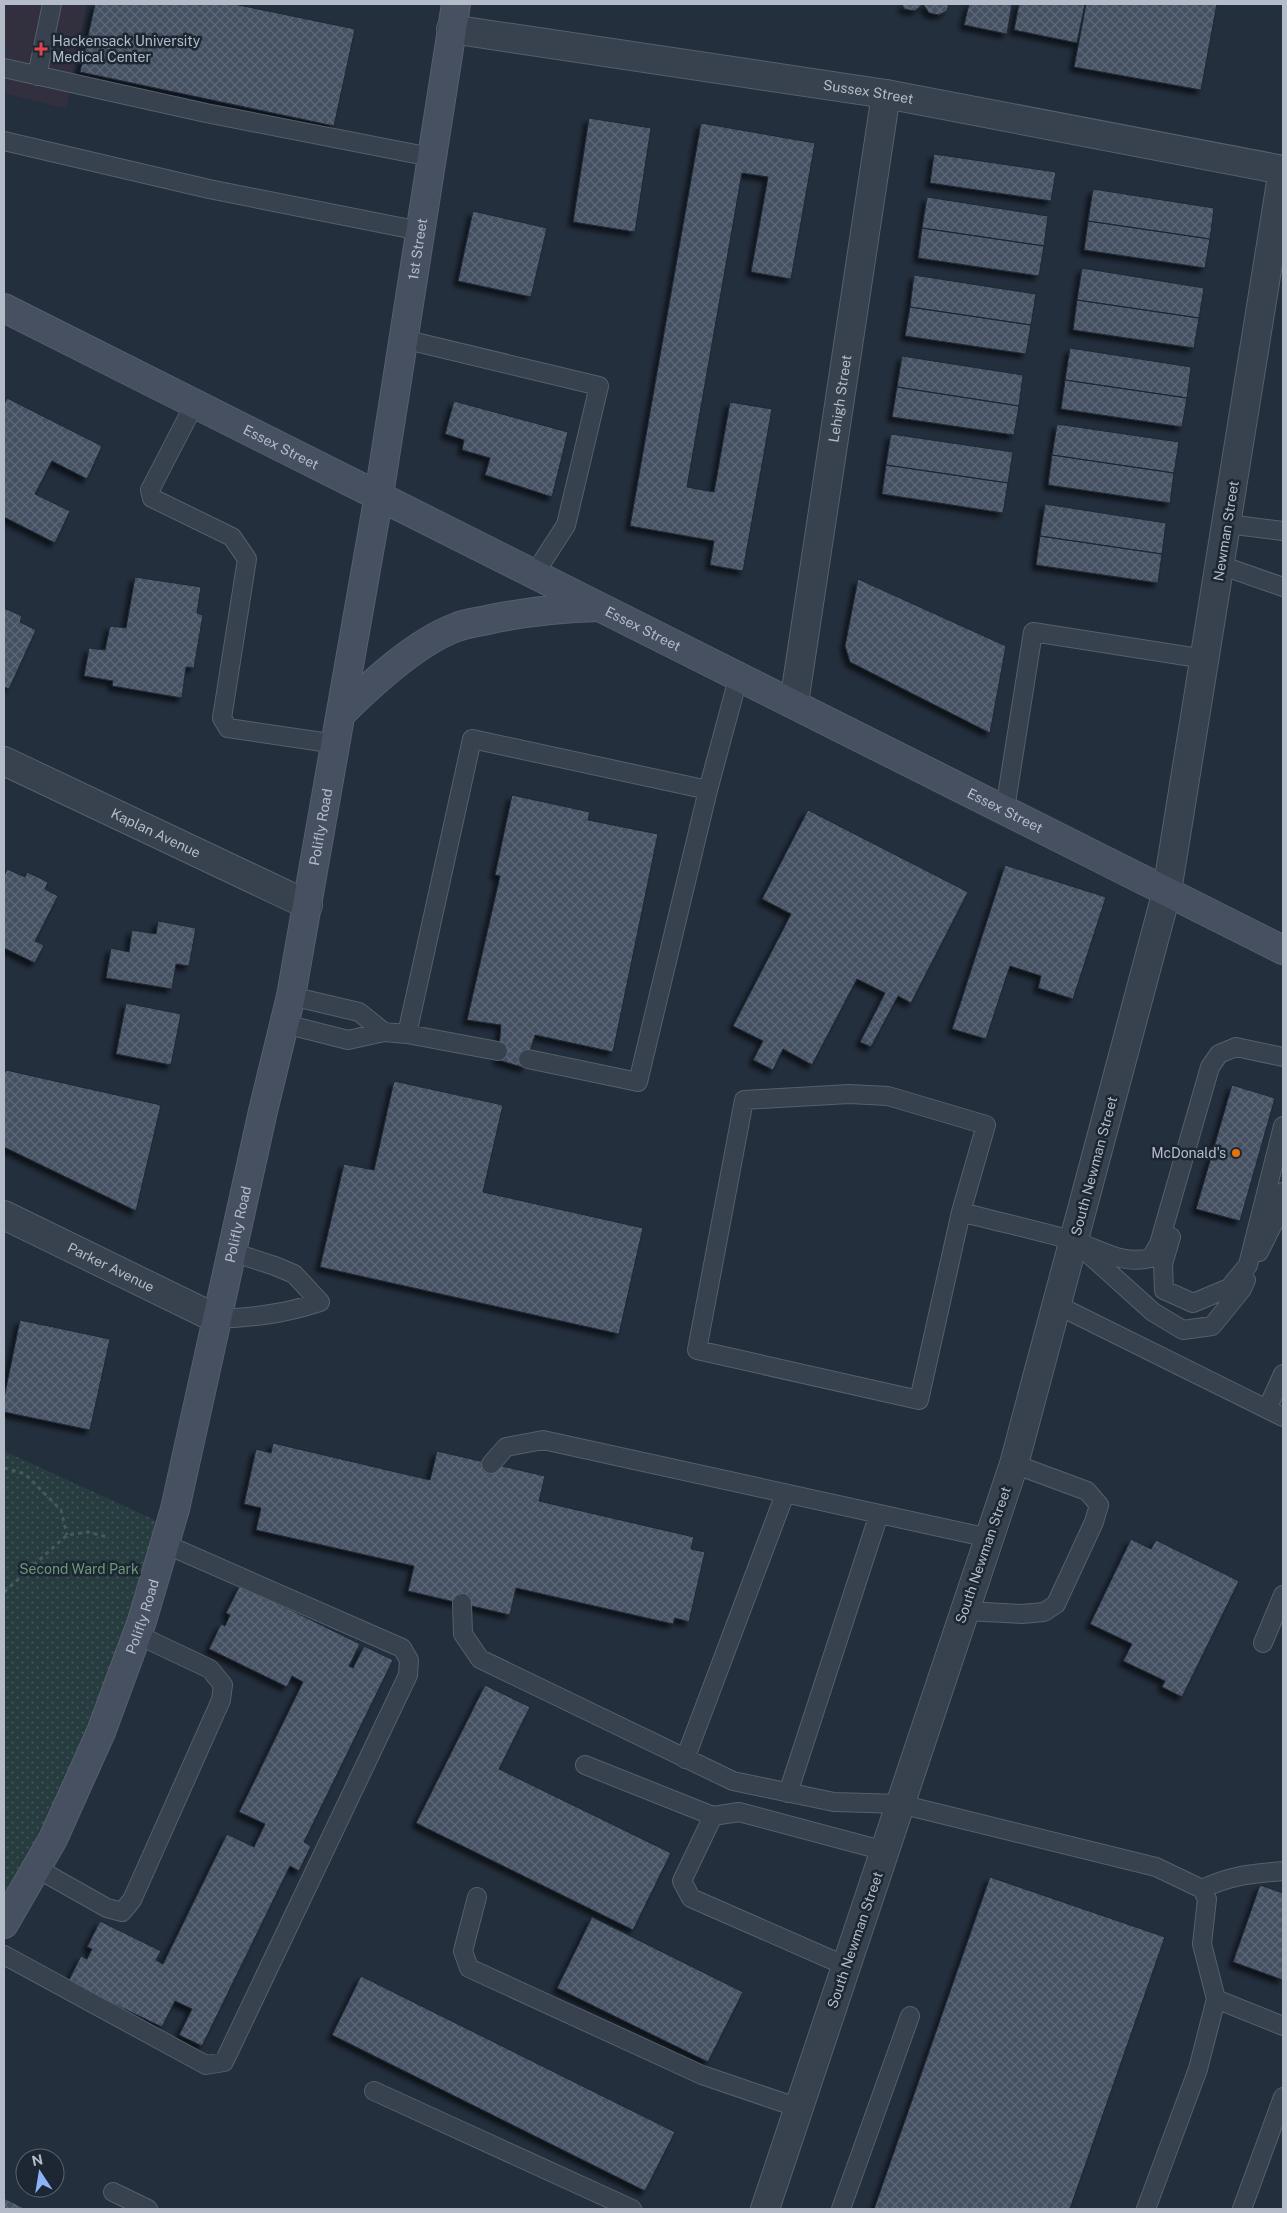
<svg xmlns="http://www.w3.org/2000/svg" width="1287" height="2213" font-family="'Public Sans',sans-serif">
  <defs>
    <pattern id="park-dots" width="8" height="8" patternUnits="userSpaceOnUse" patternTransform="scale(1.25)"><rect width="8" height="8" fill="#263c3f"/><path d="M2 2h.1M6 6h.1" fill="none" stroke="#435659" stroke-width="1.8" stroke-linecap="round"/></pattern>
    <pattern id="building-cross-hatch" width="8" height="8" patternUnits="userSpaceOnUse" patternTransform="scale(1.25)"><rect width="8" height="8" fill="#455162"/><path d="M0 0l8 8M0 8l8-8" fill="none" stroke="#5d6877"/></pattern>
    <filter id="shadow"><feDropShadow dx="-4.5" dy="4.5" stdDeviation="2.5" flood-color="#0009"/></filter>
  </defs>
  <rect width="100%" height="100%" fill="#242f3e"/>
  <path fill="#32303f" d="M4,4H87L66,109L4,93Z"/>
  <path fill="url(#park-dots)" d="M4,1451L170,1527L142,1621L4,1924Z"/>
  <path fill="url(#building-cross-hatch)" stroke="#1f2835" filter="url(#shadow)" d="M95,4H234L355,29L334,126L80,72Z
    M902,4H923L915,11L904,9Z
    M923,4H949L947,11L939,15L929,13Z
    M969,4H1012L1007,34L964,25Z
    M1019,4H1085L1077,43L1014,30Z
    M1086,4H1217L1201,90L1074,67Z
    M589,118L651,128L635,232L573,222Z
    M701,123L815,143L791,279L751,272L768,177L742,173L687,487L714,492L730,402L772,409L743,571L710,565L714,541L630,526Z
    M934,154L1056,172L1051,201L930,183Z
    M1093,189L1214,208L1210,239L1088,221Z
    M927,197L1048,216L1044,246L922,228Z
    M473,211L547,228L531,297L458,281Z
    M1088,221L1210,239L1205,268L1084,250Z
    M922,228L1044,246L1039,276L918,258Z
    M1082,268L1204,288L1199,318L1077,300Z
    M914,275L1036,294L1031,325L910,307Z
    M1077,300L1199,318L1194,348L1073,330Z
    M910,307L1031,325L1026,354L905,336Z
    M1070,348L1191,367L1187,398L1065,380Z
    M902,356L1023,375L1019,406L897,387Z
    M1065,380L1187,398L1182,427L1061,409Z
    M897,387L1019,406L1014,435L892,417Z
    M7,398L102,446L87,479L52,461L35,494L70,511L55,543L4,517V404Z
    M454,401L568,432L552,497L485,475L490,458L462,450L464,440L445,434Z
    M1057,424L1179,442L1174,473L1052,455Z
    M891,434L1013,452L1008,483L886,465Z
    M1052,455L1174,473L1170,503L1048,485Z
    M886,465L1008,483L1003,513L882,494Z
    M1045,504L1166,523L1162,554L1040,536Z
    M1040,536L1162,554L1158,583L1036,565Z
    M135,577L201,587L197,613L203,615L194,668L186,667L182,698L112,686L113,681L84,676L89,648L105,650L110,626L126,628Z
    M858,579L1006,646L990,733L850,662L845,646Z
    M4,608L22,616L20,622L36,630L9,689L4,687Z
    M512,795L590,812L588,820L658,834L613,1052L535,1035L525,1068L498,1060L501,1025L467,1020L500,876L495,875Z
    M808,810L968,892L911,1003L898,996L871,1047L860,1042L885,993L857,979L812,1065L783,1049L773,1070L753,1060L763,1041L733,1026L791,914L762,899Z
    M1005,865L1106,897L1073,999L1038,988L1041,976L1010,966L986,1039L952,1029Z
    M7,869L25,877L27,872L48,882L45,889L58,896L35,941L44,945L35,963L4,948V876Z
    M158,921L196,928L189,966L176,964L172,989L106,978L111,948L129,952L132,930L156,934Z
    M126,1003L181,1014L171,1065L116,1054Z
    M6,1070L161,1105L136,1211L4,1147V1074Z
    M394,1081L503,1105L483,1192L643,1228L619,1334L320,1267L344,1164L374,1170Z
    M1232,1085L1275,1098L1240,1221L1196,1209Z
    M20,1320L110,1339L90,1430L4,1412V1398Z
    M273,1443L430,1480L437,1451L545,1476L539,1501L694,1537L691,1549L705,1552L689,1622L675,1618L673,1624L516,1588L510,1615L408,1591L414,1566L256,1530L261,1508L244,1504L256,1449L271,1453Z
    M1131,1539L1151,1549L1156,1540L1239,1581L1182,1697L1162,1687L1165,1681L1123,1661L1132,1644L1090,1624Z
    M240,1585L360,1644L349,1666L353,1668L364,1646L393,1660L304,1842L311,1846L299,1871L290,1866L202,2046L179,2035L192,2009L175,2001L162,2027L68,1982L81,1956L87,1959L92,1949L87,1947L100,1921L161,1951L156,1960L163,1964L227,1834L254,1847L265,1824L239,1812L303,1682L292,1676L287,1687L209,1649L221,1624L225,1626L230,1615L226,1613Z
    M485,1685L530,1707L499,1769L671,1853L633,1930L416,1823Z
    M990,1877L1165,1937L1070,2209H874Z
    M1260,1885L1283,1893V1980L1233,1962Z
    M592,1917L743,1992L708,2062L557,1988Z
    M361,1976L675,2132L645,2191L332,2035Z
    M4,2198L26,2209H4Z"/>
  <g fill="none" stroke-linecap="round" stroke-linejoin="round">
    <g stroke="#565f6c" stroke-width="20">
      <path id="lane" d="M4,68L206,113L431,157
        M37,76L52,4
        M4,141L209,189L420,231
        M403,339L599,386L566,525L535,573
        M195,403L150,490L152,498L232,537L247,559L222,718L228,728L336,744
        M1227,524L1283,531
        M1220,565L1283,587
        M1005,809L1033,632L1205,659
        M291,996L359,1012L384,1032
        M285,1024L348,1040L384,1032L407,1034L498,1051
        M407,1034L472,739L708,790
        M528,1059L638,1082L708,790L739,675
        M849,1094L888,1096L986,1125L961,1212L919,1400L697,1350L744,1100Z
        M961,1212C998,1222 1037,1230 1074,1241C1103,1250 1120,1265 1151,1258L1159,1244L1210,1067L1219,1054L1236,1047L1283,1057
        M1171,1237L1163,1264L1164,1290L1193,1303L1229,1288L1248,1265L1283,1126
        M1082,1248L1153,1312L1183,1330L1212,1326L1242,1289L1246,1280
        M1259,1252L1276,1218L1283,1192
        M1057,1305L1283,1417
        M217,1319C255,1317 284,1314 320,1302L294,1274L275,1266L232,1252
        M1267,1409L1283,1374
        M491,1464L506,1447L543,1440L989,1538
        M462,1603L463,1634L480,1659L733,1781L834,1802L900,1804L1156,1867L1202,1889L1207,1899L1202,1944L1216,1999L1198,2069L1146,2209
        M965,1611L1022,1614L1044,1612L1056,1604L1094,1522L1099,1505L1087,1491L1014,1464
        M1263,1643L1283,1595
        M685,1759L785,1494
        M585,1765L713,1816L682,1881L691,1898L846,1966
        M788,1793L879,1514
        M713,1816L739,1812L885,1851
        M36,1868L107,1908L122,1912L132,1900L221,1700L223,1685L210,1669L138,1635
        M1202,1889C1232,1875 1250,1874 1283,1871
        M477,1897L463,1951L469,1968L702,2075L799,2108
        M4,1955L206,2065L224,2062L408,1675L409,1660L402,1648L165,1544
        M1216,1999L1283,2026
        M374,2091L632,2209
        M113,2192L148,2209
        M841,2209L910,2016
        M1242,2209L1283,2097"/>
    </g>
    <g stroke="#565f6c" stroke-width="30">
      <g id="street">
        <path id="s1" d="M451,29L886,94L1283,170L1167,891L1014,1464L765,2209"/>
        <path id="s2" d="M794,703L886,94"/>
        <path id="s3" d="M4,761L308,905"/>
        <path id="s4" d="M4,1215L217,1319"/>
      </g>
    </g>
    <g stroke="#565f6c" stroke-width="30">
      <g id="secondary">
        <path id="s5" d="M4,308L1283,950"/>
        <path d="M341,714C372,683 416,642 457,627C467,623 478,622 487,620C524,612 560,608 598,607"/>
        <path id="s6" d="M4,1924L53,1839L101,1732L142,1621L175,1509L263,1111L291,996L379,495L456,4"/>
      </g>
    </g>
    <path stroke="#44595c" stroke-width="3" stroke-dasharray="4 4" stroke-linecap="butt" d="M4,1468L25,1474L61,1510L67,1535
      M4,1592L67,1535L88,1532L107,1537"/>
    <use href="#lane" stroke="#38414e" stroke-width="18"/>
    <use href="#street" stroke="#38414e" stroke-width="28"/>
    <use href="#secondary" stroke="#465061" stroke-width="28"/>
  </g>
  <path fill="#e0444e" stroke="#1d2633" stroke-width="2" d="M38.5 41.5h5v5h5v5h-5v5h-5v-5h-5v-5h5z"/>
  <circle fill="#e8710a" stroke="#1d2633" stroke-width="2" cx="1236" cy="1153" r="5"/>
  <g text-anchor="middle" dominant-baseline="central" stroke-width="5" stroke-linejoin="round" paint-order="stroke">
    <g font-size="14" fill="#b4bcc9" stroke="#1d2633" text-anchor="start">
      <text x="52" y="41">Hackensack University<tspan x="52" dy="16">Medical Center</tspan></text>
      <text x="1226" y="1153" text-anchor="end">McDonald's</text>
    </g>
    <g font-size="14" fill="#b4bcc9" stroke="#1d2633">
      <text stroke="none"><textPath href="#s1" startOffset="422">Sussex Street</textPath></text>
      <text stroke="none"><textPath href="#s6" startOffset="1734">1st Street</textPath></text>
      <text stroke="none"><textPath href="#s2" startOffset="308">Lehigh Street</textPath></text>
      <text stroke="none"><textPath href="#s5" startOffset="310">Essex Street</textPath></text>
      <text transform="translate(1226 531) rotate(-81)">Newman Street</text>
      <text stroke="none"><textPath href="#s5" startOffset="715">Essex Street</textPath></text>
      <text stroke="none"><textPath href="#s5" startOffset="1120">Essex Street</textPath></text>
      <text stroke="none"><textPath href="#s6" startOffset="1148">Polifly Road</textPath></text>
      <text stroke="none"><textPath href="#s3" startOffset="168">Kaplan Avenue</textPath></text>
      <text transform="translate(1094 1166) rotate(-75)">South Newman Street</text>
      <text stroke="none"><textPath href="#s6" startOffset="742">Polifly Road</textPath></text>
      <text stroke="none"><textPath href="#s4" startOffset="119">Parker Avenue</textPath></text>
      <text transform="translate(983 1555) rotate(-71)">South Newman Street</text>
      <text stroke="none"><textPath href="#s6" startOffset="338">Polifly Road</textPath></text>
      <text transform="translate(855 1940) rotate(-71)">South Newman Street</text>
    </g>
    <g font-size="14" fill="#6b9a76" stroke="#1d2633">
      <text x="79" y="1569">Second Ward Park</text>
    </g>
  </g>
  <rect width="1287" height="2213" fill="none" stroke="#b4bcc9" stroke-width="10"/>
  <g transform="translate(40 2173) rotate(348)"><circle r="24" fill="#1d2633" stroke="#59626f"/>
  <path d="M0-4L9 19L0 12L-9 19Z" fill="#8ab4f8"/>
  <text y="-8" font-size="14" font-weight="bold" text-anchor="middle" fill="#b4bcc9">N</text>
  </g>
</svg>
